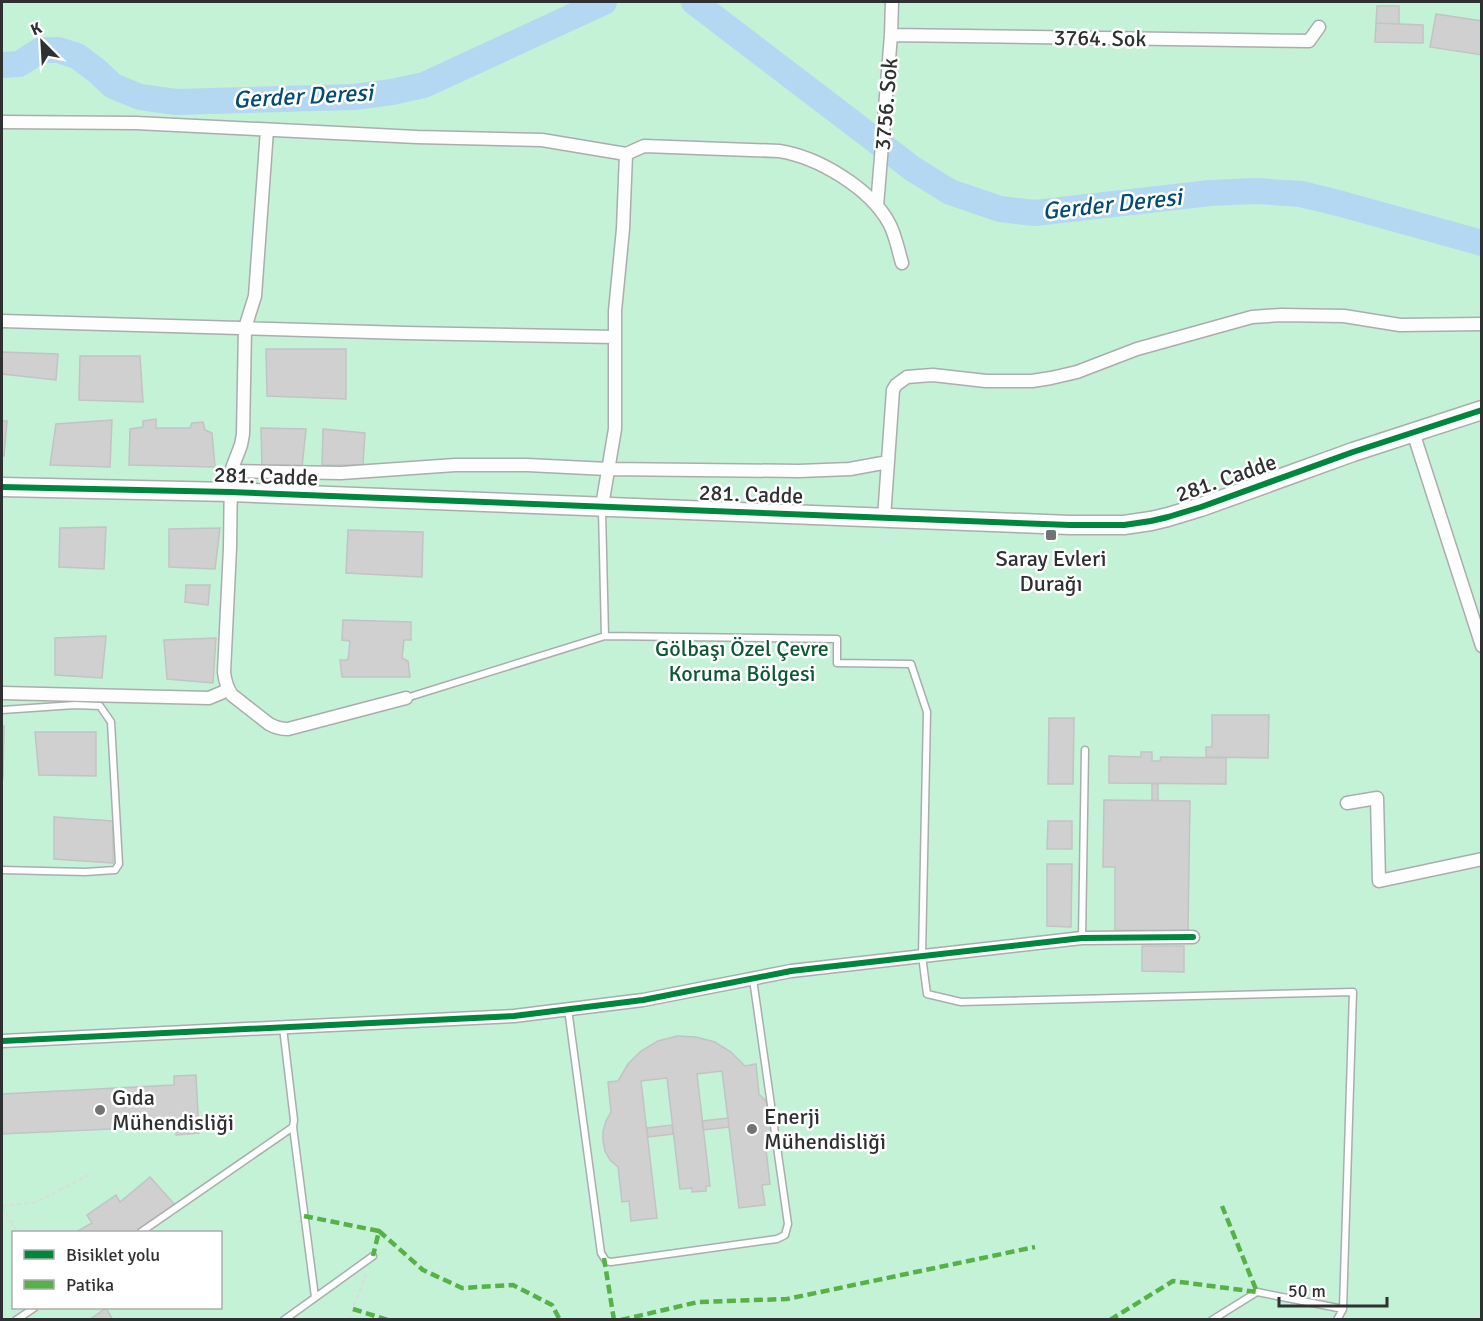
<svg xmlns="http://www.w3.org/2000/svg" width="1483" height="1321" font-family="Signika,sans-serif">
  <rect width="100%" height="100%" fill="#eff0f1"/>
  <path fill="#c4f2d6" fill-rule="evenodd" d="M2,2H1481V1319L2,1320ZM14,1232H220V1308H14Z"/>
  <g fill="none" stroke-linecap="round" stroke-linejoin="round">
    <path stroke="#b4d7f2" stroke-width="26" d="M694,2L913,169L950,192L1000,209L1035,213L1210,193L1256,191L1301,194L1338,203L1482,243
      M2,65L19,64L41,50H58L77,56L97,71L113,86L140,97L176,102L354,97L392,92L424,85L604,2"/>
  </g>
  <path fill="#d0d0d1" stroke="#c2c3c3" stroke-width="1.5" d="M1377,6H1399V24L1376,23Z
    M1436,14L1482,21V55L1430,47Z
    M1376,23L1423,25V43L1375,42Z
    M266,349H346V399L267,396Z
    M2,352L58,354L56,380L2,374Z
    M80,356H140L143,402L79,400Z
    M156,419V428H190L192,423L203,422L205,430L212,433L215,467L129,465L130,429L143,427V421Z
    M112,420L110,467L50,465L56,424Z
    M2,421H7L4,456H2Z
    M261,428L306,429L302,467H262Z
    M323,429L365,433L363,465H322Z
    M106,527L104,569L59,567L60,528Z
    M220,528L215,569L169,567V529Z
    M348,530L423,532L422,577L346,573Z
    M186,585H210L208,605L185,602Z
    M343,620L411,622V640H404L402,658L408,661L410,677H342L340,660H348L350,641L342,640Z
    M106,636L102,678L55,675V638Z
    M216,638L213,683L167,679L164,640Z
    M1212,715H1269L1268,758L1206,757V747H1212Z
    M1049,718H1074L1073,784H1048Z
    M4,726L3,778L2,777V727Z
    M35,732H96V776L39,775Z
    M1141,752H1152V761H1160L1161,757L1226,758V784L1109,783V756L1141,757Z
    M1152,784H1158V801H1152Z
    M1104,800L1190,801L1188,931L1115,930V867H1103Z
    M54,817L113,821V863L54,859Z
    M1048,821H1072V849H1047Z
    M1047,864H1072L1071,927L1047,926Z
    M1142,946H1184V972L1142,971Z
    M677,1036L696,1037L715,1042L731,1052L745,1066L756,1064L759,1094L766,1101L771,1110L774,1131L771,1141L766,1149L770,1184L762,1185L765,1205L739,1208L722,1071L697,1074L710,1186H706V1191L692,1192V1188L680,1189L667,1078L641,1081L657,1218L631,1221L629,1201L622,1202L618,1167L610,1160L605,1151L603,1141V1131L606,1121L611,1112L608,1082L618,1081L628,1064L641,1051L658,1041Z
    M196,1075L199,1133L176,1135V1126L2,1134V1094L174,1085V1076Z
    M728,1118L729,1127L703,1130L702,1121Z
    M672,1125L673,1134L648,1137L647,1128Z
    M150,1177L177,1207L141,1232H76L92,1223L87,1215L116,1195L120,1202Z
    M106,1308L113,1320H89Z"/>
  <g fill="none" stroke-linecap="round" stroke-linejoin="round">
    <g stroke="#abacad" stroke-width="9">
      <path id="lane" d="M602,510L605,636
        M406,698L605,636L837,639V663L911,664L927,712L922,956L927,994L961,1002L1353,992L1343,1309L1337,1320
        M2,710L75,705L100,706L111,722L119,864L115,870L85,872L2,870
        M1082,938L1085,750
        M568,1009L601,1253L606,1261L611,1262L777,1239L785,1235L788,1224L753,979
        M293,1127L315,1297
        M141,1232L293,1127L294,1120L283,1028
        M16,1320L34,1308
        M284,1320L373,1256
        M1212,1320L1257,1292L1343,1309"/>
    </g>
    <g stroke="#abacad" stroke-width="15">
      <path id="street" d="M891,35L1309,41L1319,27
        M2,122L136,123L417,137L542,140L626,154L644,146L779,151C818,157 870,188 889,223C896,236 898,250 902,263
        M267,130L255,296L245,328L243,434L241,445L231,471L230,548L224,672C225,681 227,688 232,695L269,724C276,728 281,729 288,729L406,698
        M877,206L891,35L892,2
        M2,321L405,333L615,337
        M1413,432L1482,646
        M231,471L341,473L455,465H527L608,469L799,471L850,469L888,462
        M602,506L615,429V311L623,229L626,154
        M884,518L893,390L896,385L907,377L919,376L933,375L986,381H1032L1051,378L1077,372L1137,349L1252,317L1281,315L1344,316L1400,325L1482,324
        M2,693L209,698L228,690
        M1347,803L1377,798L1379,881L1482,859
        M2,1041L514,1016L643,1000L791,971L1082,938L1193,937"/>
    </g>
    <g stroke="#abacad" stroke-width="21">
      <path id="secondary" d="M2,487L230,492L1070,525H1124L1151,521L1168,517L1201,507L1353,452L1482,410"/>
    </g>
    <path stroke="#dbdcdc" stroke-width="2" stroke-dasharray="4.5 3" stroke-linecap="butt" d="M2,1206L36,1202L89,1175
      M2,1207L18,1232
      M349,1320L366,1274"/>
    <use href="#lane" stroke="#fdfdfd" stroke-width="6"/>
    <use href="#street" stroke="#fdfdfd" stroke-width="12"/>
    <use href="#secondary" stroke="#fdfdfd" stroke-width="18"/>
    <path stroke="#56b246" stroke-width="4.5" stroke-dasharray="9 4.5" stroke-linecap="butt" d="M304,1216L379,1231L373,1256
      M379,1231L423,1270L462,1288L513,1285L552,1305L560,1320
      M604,1258L614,1320
      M353,1309L388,1320
      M621,1320L698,1302L787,1299L1035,1247
      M1110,1320L1173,1281L1257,1292L1222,1206"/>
    <g stroke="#fff" stroke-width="10">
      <path id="cycleway" d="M2,487L230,492L1070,525H1124L1151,521L1168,517L1201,507L1353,452L1482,410
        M2,1041L514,1016L643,1000L791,971L1082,938L1193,937"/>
    </g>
    <use href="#cycleway" stroke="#00873e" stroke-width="6"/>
  </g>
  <g fill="#727374" stroke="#fff" stroke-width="2">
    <rect x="1045" y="529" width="12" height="12" rx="3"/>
    <circle cx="100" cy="1110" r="6"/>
    <circle cx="752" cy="1129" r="6"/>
  </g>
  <g text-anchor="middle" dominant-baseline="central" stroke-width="5" stroke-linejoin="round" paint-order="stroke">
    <g font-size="22" fill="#2f3031" stroke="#fff">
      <text transform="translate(1100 38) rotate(1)">3764. Sok</text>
      <text transform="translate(886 104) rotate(-85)">3756. Sok</text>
      <text transform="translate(266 476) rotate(2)">281. Cadde</text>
      <text transform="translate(1226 478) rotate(-19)">281. Cadde</text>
      <text transform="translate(751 494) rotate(2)">281. Cadde</text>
    </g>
    <g font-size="22" fill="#2f3031" stroke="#fff" text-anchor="start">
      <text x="1051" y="558" text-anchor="middle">Saray Evleri<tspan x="1051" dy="25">Durağı</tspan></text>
      <text x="112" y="1097">Gıda<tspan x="112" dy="25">Mühendisliği</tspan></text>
      <text x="764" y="1116">Enerji<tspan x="764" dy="25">Mühendisliği</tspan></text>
    </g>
    <g font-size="22" fill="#0d5834" stroke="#fff">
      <text x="742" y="648">Gölbaşı Özel Çevre<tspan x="742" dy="25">Koruma Bölgesi</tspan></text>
    </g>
    <g font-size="24" font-style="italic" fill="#024b73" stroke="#fff">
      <text transform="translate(303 96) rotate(-3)">Gerder Deresi</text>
      <text transform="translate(1112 204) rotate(-6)">Gerder Deresi</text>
    </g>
  </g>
  <rect width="1483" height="1321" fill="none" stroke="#2f3031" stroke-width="6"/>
  <rect x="12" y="1231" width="210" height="78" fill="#ffffff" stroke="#acacad" stroke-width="1.5"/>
  <rect x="24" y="1250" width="30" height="9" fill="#00873e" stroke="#acacad" stroke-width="1.5"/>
  <text x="66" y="1261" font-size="18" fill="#2f3031">Bisiklet yolu</text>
  <rect x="24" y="1280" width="30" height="9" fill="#56b246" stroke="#acacad" stroke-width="1.5"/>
  <text x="66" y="1291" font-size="18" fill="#2f3031">Patika</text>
  <g transform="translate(42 42) rotate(336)" stroke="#ffffff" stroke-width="4.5" paint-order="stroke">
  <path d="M0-4.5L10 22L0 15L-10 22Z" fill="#2f3031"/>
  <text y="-9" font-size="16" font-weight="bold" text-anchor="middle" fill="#2f3031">K</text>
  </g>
  <path d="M1279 1297v9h108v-9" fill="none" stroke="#2f3031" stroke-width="3"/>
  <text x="1288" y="1297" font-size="18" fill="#2f3031" stroke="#ffffff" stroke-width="4.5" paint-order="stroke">50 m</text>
</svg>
